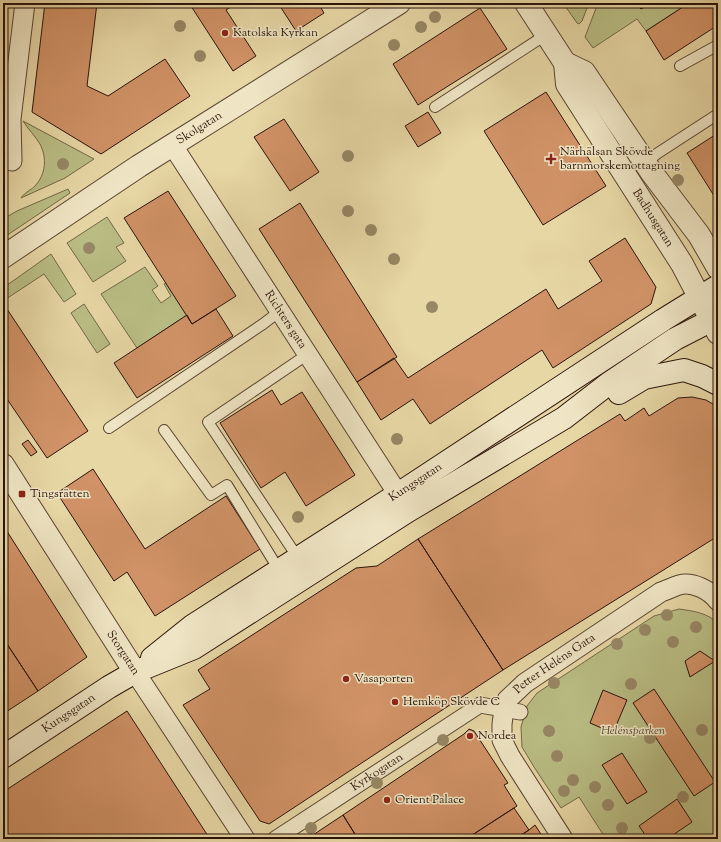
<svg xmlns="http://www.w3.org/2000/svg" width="721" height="842" font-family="'Sorts Mill Goudy',serif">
  <rect width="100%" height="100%" fill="#e7d7a5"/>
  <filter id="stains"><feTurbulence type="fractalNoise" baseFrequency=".005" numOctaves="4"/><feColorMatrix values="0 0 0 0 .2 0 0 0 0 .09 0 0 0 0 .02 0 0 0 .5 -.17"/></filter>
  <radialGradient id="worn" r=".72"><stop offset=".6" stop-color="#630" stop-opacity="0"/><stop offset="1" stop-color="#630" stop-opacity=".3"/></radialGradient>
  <path fill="#b9bd84" stroke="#726847" d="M563,3H589L582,21L579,24L577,23Z
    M598,3H636L641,9L650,3H689L646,31L637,19L593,48L585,37Z
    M23,121L94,159L65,178L21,198C25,192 31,190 35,186C46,174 47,158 40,144C35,136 28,129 23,121Z
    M68,189L70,193L3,238V219L17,211Z
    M107,217L124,243L116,247L126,261L93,282L67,243Z
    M51,254L76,294L64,302L44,274L3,301V288Z
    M145,267L158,286L152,290L161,303L171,296L164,284L166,283L187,315L137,348L101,294Z
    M84,304L110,344L97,353L71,313Z
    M679,609C693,611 709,613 718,624V839H606L579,797L561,808L534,767L522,747L521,727L527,706L537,693L654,616Z"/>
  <path fill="#d09266" stroke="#2a130a" d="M45,3H97L87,86L108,96L165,59L190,96L101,154L32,112Z
    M189,3H237L226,10L256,56L233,71Z
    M278,3H318L324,13L296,31Z
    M636,3H650L641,9Z
    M689,3H718V25L664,60L646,31Z
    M480,8L507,49L418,105L393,64Z
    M546,92L606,186L543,225L484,131Z
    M428,112L441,133L418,147L405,126Z
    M284,119L319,172L290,191L254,137Z
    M718,133V202L687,153Z
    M168,191L236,296L192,324L124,218Z
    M300,203L397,357L357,382L259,229Z
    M625,238L656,287L651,304L553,368L542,350L430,424L413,399L381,420L357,382L394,358L408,378L546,289L558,309L602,281L589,261Z
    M3,303L88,431L47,458L3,393Z
    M216,309L233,336L137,398L114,363L187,315L192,324Z
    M272,390L281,405L302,392L355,475L306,506L285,472L261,488L220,423Z
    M692,397L706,400L718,407V536L503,670L418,539L620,414L625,421L644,408L649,416L678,398Z
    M28,440L37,452L31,456L22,444Z
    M93,469L145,549L226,496L260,549L155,616L127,572L114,581L57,493Z
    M3,525L87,657L38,691L3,638Z
    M418,539L503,670L269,824L260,821L183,705L210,689L198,670L356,568L377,566Z
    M7,644L38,691L3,714V647Z
    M700,651L715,661L690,677L685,661Z
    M654,689L715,782L694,796L633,703Z
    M603,690L627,700L613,733L590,723Z
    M127,711L210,839H3V792Z
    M469,729L474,731L508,783L504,785L517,806L466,839H459L457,836L451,839H358L343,815L464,734Z
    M622,753L647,792L627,804L602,765Z
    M677,799L692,822L667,839H648L639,826Z
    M514,808L529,830L515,839H466Z
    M343,815L358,839H307Z
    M535,825L544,839H515L529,830Z"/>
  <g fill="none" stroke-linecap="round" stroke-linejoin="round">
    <g stroke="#594431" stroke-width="12">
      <path id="service" d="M680,66L718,45
        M435,107L547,34
        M645,163L658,153L718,114
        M109,428L263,324L280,311
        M164,430L211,495L227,485L279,570
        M298,558L208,422L308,354"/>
    </g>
    <g stroke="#594431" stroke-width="17">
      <g id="pedestrian">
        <path id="s1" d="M275,839L480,705L520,712"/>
      </g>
    </g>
    <g stroke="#594431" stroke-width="21">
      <g id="minor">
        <path id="s2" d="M173,146L398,494"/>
        <path d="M12,161L11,119L25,3"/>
        <path d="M135,672L245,839"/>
        <path id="s3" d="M563,839L510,756L502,740V724L504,709L507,700L525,683L661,592C667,590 673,587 679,585C692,581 710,590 718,601"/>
      </g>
    </g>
    <g stroke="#594431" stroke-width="24">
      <g id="tertiary">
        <path id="s4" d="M526,3L565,63L567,84L682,264L718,333"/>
        <path d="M565,63L584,72L652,173L699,235L718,268"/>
        <path id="s5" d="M3,257L139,166L399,3"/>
        <path d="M3,465L135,672"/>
      </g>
    </g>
    <g stroke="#2a130a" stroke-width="24">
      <g id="secondary">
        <path d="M619,393L644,378L684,370L702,376L718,384"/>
        <path id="s6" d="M152,658L192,626L398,494L663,320L718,286"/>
        <path id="s7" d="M3,757L109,687L135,672L194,648L408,511L564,418L608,384L675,339L718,317"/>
      </g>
    </g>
    <use href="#service" stroke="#efe5c4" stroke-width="10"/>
    <use href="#pedestrian" stroke="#efe5c4" stroke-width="15"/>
    <use href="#minor" stroke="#efe5c4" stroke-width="19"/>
    <use href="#tertiary" stroke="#efe5c4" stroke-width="22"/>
    <use href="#secondary" stroke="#efe5c4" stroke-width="22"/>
  </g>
  <g fill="#978764">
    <circle cx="435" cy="17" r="6"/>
    <circle cx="180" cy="26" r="6"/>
    <circle cx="421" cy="27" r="6"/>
    <circle cx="394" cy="45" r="6"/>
    <circle cx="200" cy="56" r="6"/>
    <circle cx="348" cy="156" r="6"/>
    <circle cx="63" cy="164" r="6"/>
    <circle cx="678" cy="180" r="6"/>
    <circle cx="348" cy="211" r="6"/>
    <circle cx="371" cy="230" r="6"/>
    <circle cx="89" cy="248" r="6"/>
    <circle cx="394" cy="259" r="6"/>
    <circle cx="432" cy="307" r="6"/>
    <circle cx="397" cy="439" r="6"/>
    <circle cx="298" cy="517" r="6"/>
    <circle cx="667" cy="615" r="6"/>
    <circle cx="696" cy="627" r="6"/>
    <circle cx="645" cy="630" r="6"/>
    <circle cx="673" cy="642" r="6"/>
    <circle cx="617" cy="644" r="6"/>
    <circle cx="554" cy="683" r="6"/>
    <circle cx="631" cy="684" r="6"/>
    <circle cx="702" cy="730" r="6"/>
    <circle cx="549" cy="731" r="6"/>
    <circle cx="650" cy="738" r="6"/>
    <circle cx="443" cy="740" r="6"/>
    <circle cx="557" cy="756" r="6"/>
    <circle cx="573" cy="780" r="6"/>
    <circle cx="377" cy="783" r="6"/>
    <circle cx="595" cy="787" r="6"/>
    <circle cx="564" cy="791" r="6"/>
    <circle cx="683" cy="797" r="6"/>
    <circle cx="608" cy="805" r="6"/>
    <circle cx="311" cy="828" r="6"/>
    <circle cx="622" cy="828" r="6"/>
  </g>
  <g fill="#8f2418" stroke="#efe5c4" stroke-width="1.5">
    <circle cx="225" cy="33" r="4"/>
    <path d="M549 153h4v4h4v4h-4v4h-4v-4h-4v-4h4z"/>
    <rect x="18" y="490" width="8" height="8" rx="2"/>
    <circle cx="346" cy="679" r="4"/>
    <circle cx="395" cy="702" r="4"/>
    <circle cx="470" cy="736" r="4"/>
    <circle cx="387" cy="800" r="4"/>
  </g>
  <g text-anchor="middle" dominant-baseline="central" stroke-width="3" stroke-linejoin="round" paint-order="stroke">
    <g font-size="12" fill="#2a130a" stroke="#efe5c4" text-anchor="start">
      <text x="233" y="33">Katolska Kyrkan</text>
      <text x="560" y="152">Närhälsan Skövde<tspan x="560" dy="14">barnmorskemottagning</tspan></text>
      <text x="30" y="494">Tingsrätten</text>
      <text x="354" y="679">Vasaporten</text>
      <text x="403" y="702">Hemköp Skövde C</text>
      <text x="478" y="736">Nordea</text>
      <text x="395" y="800">Orient Palace</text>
    </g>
    <g font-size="12" fill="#2a130a" stroke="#efe5c4">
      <text stroke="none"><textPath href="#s5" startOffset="235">Skolgatan</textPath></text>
      <text stroke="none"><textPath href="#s4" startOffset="252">Badhusgatan</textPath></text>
      <text stroke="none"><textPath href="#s2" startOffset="207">Richters gata</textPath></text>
      <text stroke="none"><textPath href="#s6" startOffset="317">Kungsgatan</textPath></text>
      <text transform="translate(123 653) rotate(57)">Storgatan</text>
      <text stroke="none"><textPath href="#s3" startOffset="217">Petter Heléns Gata</textPath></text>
      <text stroke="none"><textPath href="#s7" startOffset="79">Kungsgatan</textPath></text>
      <text stroke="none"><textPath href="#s1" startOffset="122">Kyrkogatan</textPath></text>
    </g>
    <g font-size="12" font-style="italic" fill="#55462f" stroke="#efe5c4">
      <text x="633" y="731">Helénsparken</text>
    </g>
  </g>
  <rect width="721" height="842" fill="none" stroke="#e7d7a5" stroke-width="16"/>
  <rect x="4" y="4" width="713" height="834" fill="none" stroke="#2a130a" stroke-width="2"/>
  <rect x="8" y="8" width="705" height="826" fill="none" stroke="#2a130a"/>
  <rect width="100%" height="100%" filter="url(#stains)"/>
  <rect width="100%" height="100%" fill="url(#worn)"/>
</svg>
